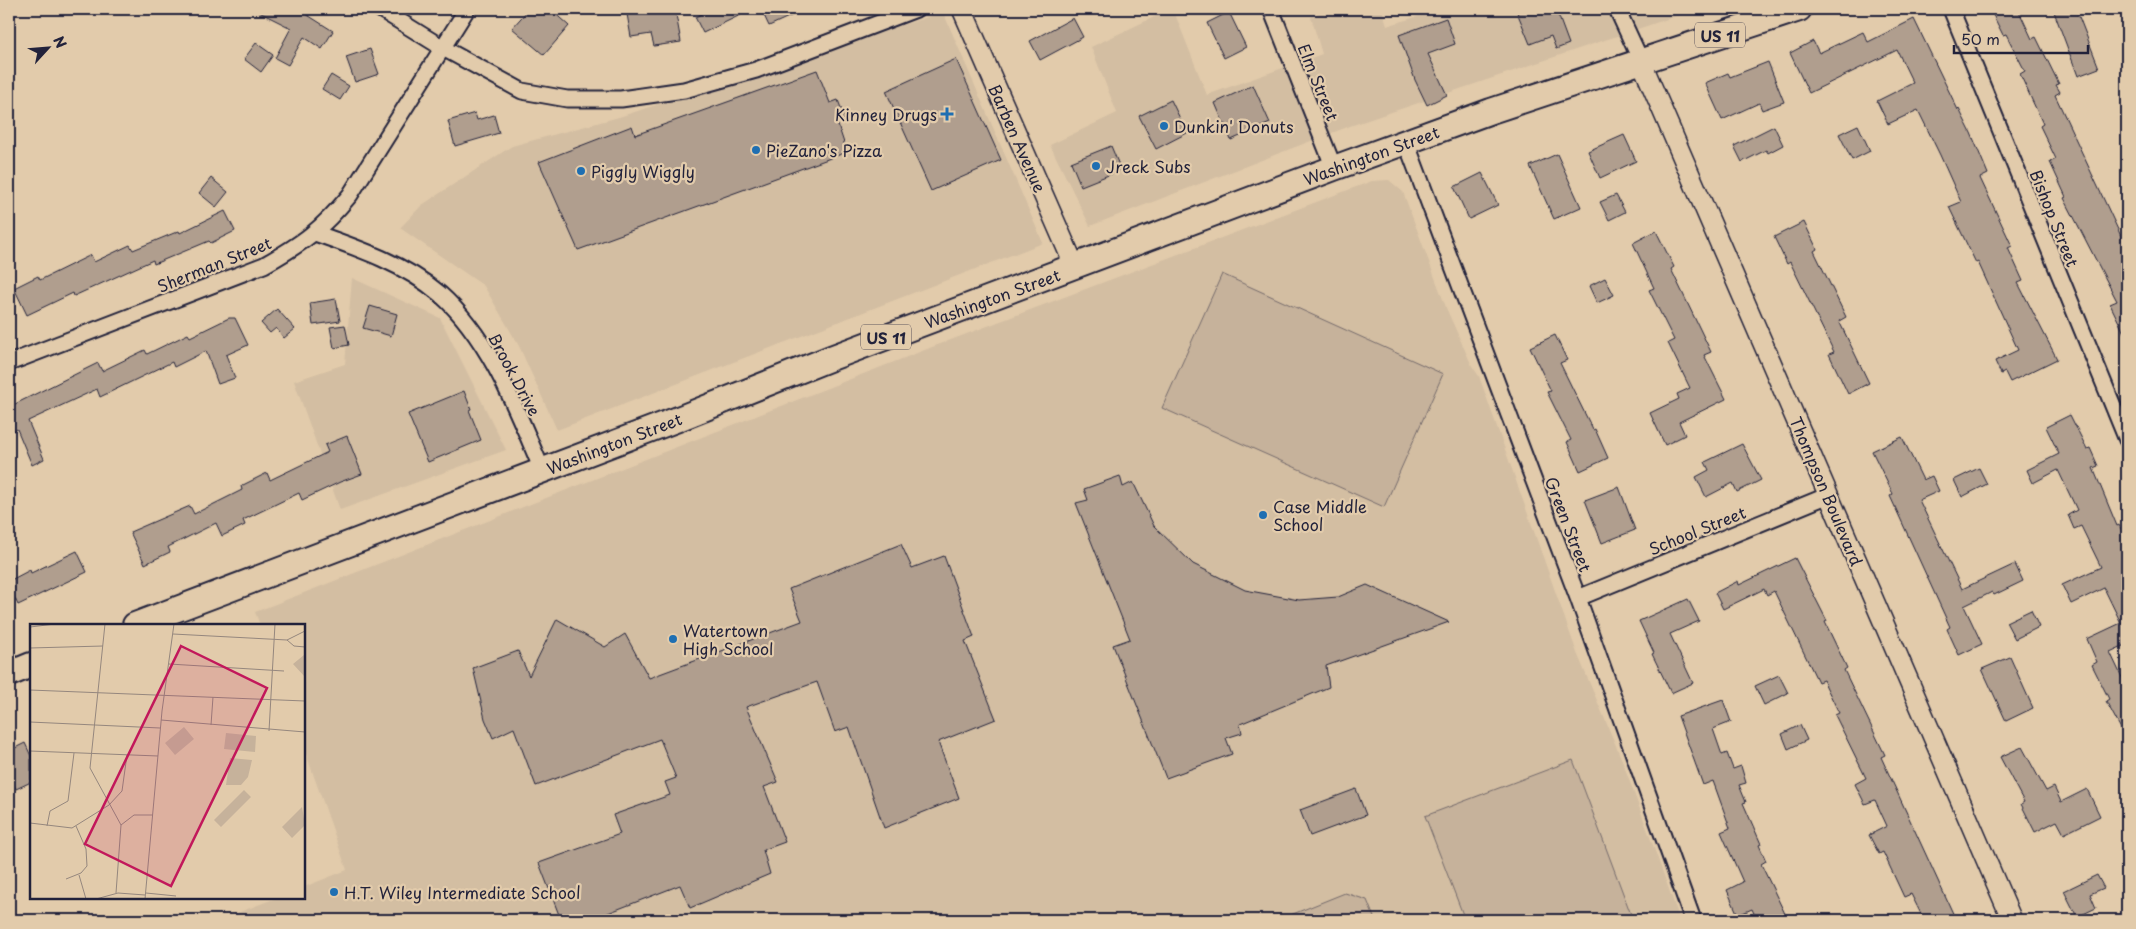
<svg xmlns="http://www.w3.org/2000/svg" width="2136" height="929" font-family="'Playpen Sans',sans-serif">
  <rect width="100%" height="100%" fill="#e2cbab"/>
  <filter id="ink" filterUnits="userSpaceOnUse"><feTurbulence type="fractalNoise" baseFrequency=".02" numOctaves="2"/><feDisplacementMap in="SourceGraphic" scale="10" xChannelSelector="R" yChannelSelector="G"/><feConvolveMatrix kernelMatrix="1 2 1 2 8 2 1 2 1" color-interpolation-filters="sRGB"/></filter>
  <g filter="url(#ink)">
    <path fill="#d3bea2" d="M1171,9H1173L1207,95L1322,54L1311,17L1328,9H1382L1387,26L1441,9H1697L1350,126L1090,226L1050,145L1117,113L1091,47Z
      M943,12L1043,243L557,430L519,346L484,286L400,228L422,205L512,146L619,117Z
      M1389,180L1403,192L1447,310L1472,366L1479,376L1577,653L1622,760L1680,920H219L276,898H304V887L347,870L304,748V625H260L255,612L940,344L1372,181Z
      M352,278L440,318L506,450L340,510L294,381L345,364Z"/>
    <path fill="#c6b29b" stroke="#746a6b" d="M1222,274L1443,374L1384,507L1162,408Z
      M1573,760L1633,920H1465L1425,816Z
      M1345,893L1367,900L1375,920H1278Z"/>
    <path fill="#b09e8e" stroke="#22223b" d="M253,9H298L333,31L322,49L304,37L288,65L275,58L291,28Z
      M529,9H550L569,26L544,55L512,28Z
      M659,9H675L681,42L654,46L651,34L631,37L627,14Z
      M712,9H753L703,33L695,17Z
      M761,9H806L769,26Z
      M1526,9H1556L1569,44L1556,49L1551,36L1530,44L1517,12Z
      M1990,9H2018L2032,39L2036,37L2059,84L2056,85L2060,92L2055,95L2127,249V339L2110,304L2117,301L2064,198L2066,197L2050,162L2056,159L2040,126L2043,124L2020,74L2025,71L2006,34L2003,35Z
      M2053,9H2076L2099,68L2078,76Z
      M1229,12L1246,47L1224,58L1207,23Z
      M1073,18L1083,37L1040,60L1030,41Z
      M1446,18L1455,44L1428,54L1447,95L1427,105L1415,80L1399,35Z
      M1914,19L1958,110L1959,109L1971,133L1988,174L1980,178L2012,246L2008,248L2023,281L2018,283L2057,359L2010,382L2005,372L2001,374L1995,361L2018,350L1978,262L1976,263L1949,207L1961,202L1940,155L1918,110L1888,124L1877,101L1913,83L1897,50L1809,93L1790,53L1813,41L1819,53L1863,32L1868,42Z
      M256,43L273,55L261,72L244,59Z
      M370,49L379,74L355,82L346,57Z
      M956,59L1001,160L931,191L886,91Z
      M1768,62L1784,102L1762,110L1759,103L1722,120L1705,83L1728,73L1730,77Z
      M817,70L830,103L838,100L845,119L837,122L847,152L578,250L539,162L632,126L635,135Z
      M331,75L349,86L340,100L322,89Z
      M1253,85L1270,123L1231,140L1215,103Z
      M1171,100L1187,133L1156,149L1139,116Z
      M475,113L477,120L494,115L499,133L455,146L448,121Z
      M1858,125L1870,151L1852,160L1839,134Z
      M1774,126L1783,145L1768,153L1766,150L1742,162L1734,146Z
      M1624,135L1636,161L1600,178L1588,151Z
      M1111,146L1121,170L1081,186L1071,162Z
      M1557,154L1581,207L1554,219L1530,166Z
      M1482,173L1498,205L1469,219L1454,187Z
      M211,178L228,192L216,207L199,193Z
      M1616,195L1625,212L1609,220L1600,202Z
      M225,211L235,231L211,243L209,241L154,264L153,260L74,296L73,293L27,315L14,288L38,276L40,280L91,255L94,262L130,245L133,250L179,231L180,233Z
      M1804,222L1817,249L1814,251L1846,317L1839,321L1869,383L1848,394L1829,354L1834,352L1790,262L1787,264L1774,237Z
      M1656,231L1674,267L1671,269L1711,352L1704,355L1726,399L1679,422L1685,435L1665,445L1650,413L1679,399L1677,394L1690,388L1668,343L1674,340L1649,290L1654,288L1633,243Z
      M1605,278L1614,295L1597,303L1589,286Z
      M336,299L340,321L313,325L310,303Z
      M370,306L397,314L391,336L363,328Z
      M277,309L295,329L284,338L276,328L270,333L261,323Z
      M229,318H235L248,345L226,355L235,378L218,384L206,351L174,367L172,362L100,397L97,389L28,421L44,459L32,465L17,429L9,433V407L98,363L102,371L145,350L147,354L188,334L190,337Z
      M345,325L349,345L334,348L330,327Z
      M1555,335L1567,360L1560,363L1593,430L1595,429L1608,458L1580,471L1567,442L1571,440L1547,392L1551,391L1530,347Z
      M464,391L471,409L469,410L481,440L428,462L408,414Z
      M2070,415L2087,449L2090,448L2098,466L2093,468L2117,526L2119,525L2127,541V644L2110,652L2127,688V740L2106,701L2109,699L2092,665L2097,662L2087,639L2121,623L2104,588L2071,604L2062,585L2101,567L2081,526L2074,529L2068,515L2077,510L2058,470L2033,483L2027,470L2059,454L2046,427Z
      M347,436L362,474L340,482L302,500L299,493L243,520L245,525L222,536L216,523L168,547L170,552L145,564L130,532L190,506L194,514L242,490L241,486L267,473L270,480L328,452L325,445Z
      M1902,437L1923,480L1932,476L1939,491L1919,500L1962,589L2015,564L2023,581L1994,595L1992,592L1964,606L1982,644L1959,655L1947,629L1950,627L1890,496L1893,494L1872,451Z
      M1742,444L1761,480L1737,492L1733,483L1706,497L1696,477L1709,470L1705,462Z
      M1979,468L1987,484L1962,497L1954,480Z
      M1120,476L1123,487L1133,482L1154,526L1193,564L1245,590L1299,600L1338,597L1367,585L1449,622L1326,666L1329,687L1240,724L1242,733L1226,738L1232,754L1166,778L1113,645L1130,639L1076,503L1088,500L1084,489Z
      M1619,487L1635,530L1602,543L1585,500Z
      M901,544L912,568L944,556L974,637L965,641L996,719L938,742L959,798L884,828L849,727L835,732L817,682L746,707L778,782L764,787L785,842L763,850L770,874L690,908L680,885L590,920H561L539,863L620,834L613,815L670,795L665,782L676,778L660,739L536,786L514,728L493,738L485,719L473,668L518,651L529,676L557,619L605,647L625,634L649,678L802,621L789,589Z
      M77,551L87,572L18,605L9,586V581L30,570L31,573Z
      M1795,558L1827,621L1825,622L1847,668L1844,670L1885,755L1881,757L1956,920H1924L1911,894L1904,897L1883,852L1879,854L1869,835L1887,826L1875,800L1865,804L1855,784L1866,778L1835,715L1839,713L1823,680L1818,682L1774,591L1767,595L1764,589L1723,609L1715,593L1738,581L1739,585Z
      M1688,599L1699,621L1670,634L1693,683L1671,693L1652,654L1654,653L1639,621Z
      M2031,610L2039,627L2015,639L2006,622Z
      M2010,657L2033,708L2006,721L1982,669Z
      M1779,675L1788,693L1764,705L1755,686Z
      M1723,700L1731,722L1713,729L1722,755L1727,753L1733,769L1741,766L1746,783L1739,785L1746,802L1743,803L1761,844L1759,845L1766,861L1761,864L1788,920H1757L1752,909L1738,915L1727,890L1743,882L1721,832L1730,828L1713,781L1703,785L1678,716Z
      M1800,725L1807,740L1788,749L1782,734Z
      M25,743L31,756V782L16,789L9,775V751Z
      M2022,747L2046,791L2054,787L2061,802L2087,789L2100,816L2064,834L2057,821L2035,832L2021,804L2024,802L2000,757Z
      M1356,789L1366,815L1310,836L1300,810Z
      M2097,875L2104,888L2090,894L2096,908L2077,917L2064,891Z"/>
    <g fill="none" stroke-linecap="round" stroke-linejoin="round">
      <g stroke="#22223b" stroke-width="19">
        <path id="minor" d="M380,9L443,48L522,91L567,99H621L684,90L756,70L916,9
          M1271,9L1334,168
          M1617,9L1641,61
          M1951,9L2127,440
          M1406,142L1578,598L1693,920
          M315,233C358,248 405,264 440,294C490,338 517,411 542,470
          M9,363L264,265C303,243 321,230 350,195L467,9
          M1578,598L1829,495"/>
      </g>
      <g stroke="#22223b" stroke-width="22">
        <path id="tertiary" d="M962,9L1075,267
          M1641,61L2012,920"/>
      </g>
      <g stroke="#22223b" stroke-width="28">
        <path id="primary" d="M135,625L678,419L831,358L1334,168L1491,111L1799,9
          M9,674L31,665"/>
      </g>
      <use href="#minor" stroke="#e2cbab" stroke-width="15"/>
      <use href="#tertiary" stroke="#e2cbab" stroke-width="19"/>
      <use href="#primary" stroke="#e2cbab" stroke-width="24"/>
    </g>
  </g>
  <g fill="#1f6fb2" stroke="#e2cbab" stroke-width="2">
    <path d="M944.5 106.5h5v5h5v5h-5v5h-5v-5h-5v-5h5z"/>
    <circle cx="1164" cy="126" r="5"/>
    <circle cx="756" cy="150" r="5"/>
    <circle cx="1096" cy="166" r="5"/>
    <circle cx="581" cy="171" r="5"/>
    <circle cx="1263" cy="515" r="5"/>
    <circle cx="673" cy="639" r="5"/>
    <circle cx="334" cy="892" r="5"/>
  </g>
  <g text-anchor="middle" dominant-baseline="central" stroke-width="4.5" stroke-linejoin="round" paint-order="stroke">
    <g fill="#e2cbab" stroke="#5c555d" stroke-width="1">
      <rect x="1695" y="22.5" width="50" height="25" rx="4"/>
      <rect x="861" y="324.5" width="50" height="25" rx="4"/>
    </g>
    <g font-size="15" font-weight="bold" fill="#22223b">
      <text x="1720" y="35">US 11</text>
      <text x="886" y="337">US 11</text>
    </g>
    <g font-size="16" fill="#22223b" stroke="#e2cbab">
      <text transform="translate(1319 82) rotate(68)">Elm Street</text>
      <text transform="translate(1018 138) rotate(66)">Barben Avenue</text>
      <text transform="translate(1371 155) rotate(-20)">Washington Street</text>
      <text transform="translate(2055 218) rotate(68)">Bishop Street</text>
      <text transform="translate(214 264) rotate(-22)">Sherman Street</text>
      <text transform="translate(992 298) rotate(-20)">Washington Street</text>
      <text transform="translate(515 374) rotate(62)">Brook Drive</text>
      <text transform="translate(614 443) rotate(-21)">Washington Street</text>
      <text transform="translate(1827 491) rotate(67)">Thompson Boulevard</text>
      <text transform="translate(1569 524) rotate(69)">Green Street</text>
      <text transform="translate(1697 530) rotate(-22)">School Street</text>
    </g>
    <g font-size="16" fill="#22223b" stroke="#e2cbab" text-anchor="start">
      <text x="937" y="114" text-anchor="end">Kinney Drugs</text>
      <text x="1174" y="126">Dunkin' Donuts</text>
      <text x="766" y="150">PieZano's Pizza</text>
      <text x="1106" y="166">Jreck Subs</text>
      <text x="591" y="171">Piggly Wiggly</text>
      <text x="1273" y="506">Case Middle<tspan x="1273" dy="18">School</tspan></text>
      <text x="683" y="630">Watertown<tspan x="683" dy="18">High School</tspan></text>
      <text x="344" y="892">H.T. Wiley Intermediate School</text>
    </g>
  </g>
  <g transform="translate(30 624)">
    <rect width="275" height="275" fill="#e2cbab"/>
    <path d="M274,31L275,32V53L263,40ZM154,103L164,115L145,131L135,119ZM196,109L226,112L225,128L194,125ZM200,134L222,136L218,153L211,161H196ZM214,166L221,173L191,203L184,196ZM272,183L275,201L262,214L252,203Z" fill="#c6b29b"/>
    <path fill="none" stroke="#95877e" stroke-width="1" d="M75,0L60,144L91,201L86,269M0,3L25,0M143,10L257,16L275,7M257,16L264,22L275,23M0,24L73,22M139,40L254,47M0,66L275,77M131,96L275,108M0,98L130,104M181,101L183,73M239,107L245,0M0,127L128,132M0,199L42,204L79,181L92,167L97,131M91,201L104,191H123M17,202L20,187L38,177L44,129M49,251L56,275M36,255L51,249L57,242L56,225L46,202M116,269L146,272M66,275L88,269L115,271M115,275L132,87L144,0"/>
    <path fill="#c2185b" fill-opacity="0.15" stroke="#c2185b" stroke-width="2.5" d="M151,22L237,64L141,262L55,220Z"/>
    <rect width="275" height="275" fill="none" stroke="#22223b" stroke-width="2.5"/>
  </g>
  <rect width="2136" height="929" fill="none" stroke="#e2cbab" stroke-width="30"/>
  <rect x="15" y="15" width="2106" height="899" fill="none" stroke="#22223b" stroke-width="2" filter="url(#ink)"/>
  <g transform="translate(48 48) rotate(64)" stroke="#e2cbab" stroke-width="4" paint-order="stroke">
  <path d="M0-4L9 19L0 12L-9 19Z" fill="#22223b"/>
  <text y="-8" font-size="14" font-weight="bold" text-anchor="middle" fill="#22223b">N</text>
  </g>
  <path d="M1954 45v8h134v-8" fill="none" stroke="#22223b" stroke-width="2.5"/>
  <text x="1961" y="45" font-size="15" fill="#22223b" stroke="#e2cbab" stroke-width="4" paint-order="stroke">50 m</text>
</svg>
